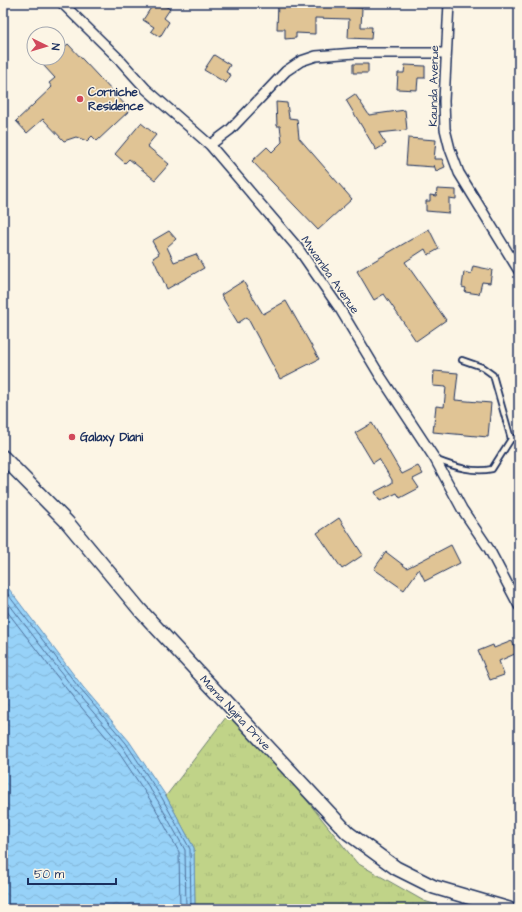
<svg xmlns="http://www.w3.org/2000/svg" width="522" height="912" font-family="'Architects Daughter',sans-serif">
  <defs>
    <pattern id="grass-tufts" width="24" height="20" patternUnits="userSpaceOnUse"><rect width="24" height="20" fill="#c0d388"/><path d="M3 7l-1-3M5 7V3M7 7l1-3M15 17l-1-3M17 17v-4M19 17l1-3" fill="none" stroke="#a4b578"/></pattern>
    <pattern id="water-waves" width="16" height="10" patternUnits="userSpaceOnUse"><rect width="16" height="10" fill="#97d2f8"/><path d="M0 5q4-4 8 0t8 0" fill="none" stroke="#82b5d7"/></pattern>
  </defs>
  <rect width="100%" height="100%" fill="#fcf5e5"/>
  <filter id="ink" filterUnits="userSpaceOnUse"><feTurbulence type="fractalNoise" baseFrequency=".025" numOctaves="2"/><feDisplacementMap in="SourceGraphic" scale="8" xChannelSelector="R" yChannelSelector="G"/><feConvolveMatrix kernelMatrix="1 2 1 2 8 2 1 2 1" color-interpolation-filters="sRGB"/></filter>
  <g filter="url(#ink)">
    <path fill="url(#grass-tufts)" stroke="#6e8173" d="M233,708L357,863L424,901L450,909H195L194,848L166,796Z"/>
    <path fill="url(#water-waves)" stroke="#6591ba" d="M3,581L83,687L129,741L166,796L194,848L195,909H3Z"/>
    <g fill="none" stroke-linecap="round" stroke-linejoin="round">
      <path stroke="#4d709c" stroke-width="1" d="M3,588L80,689L126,743L162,798L190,849L191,909
        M3,596L76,692L122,746L158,801L185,850L186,909
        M3,606L72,696L117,750L153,804L179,852L180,909"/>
    </g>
    <path fill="#e0c495" stroke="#1b2f5e" d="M154,3H160L170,9L164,18L169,22L160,37L151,31L154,27L143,20Z
      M297,3H345V7L362,8L361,27H372L371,39L348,38L349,19L315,18V34L296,33V38L285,39V29H277L278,4Z
      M68,44L130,110L97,141L92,136L87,141L76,137L64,141L43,119L27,133L16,121L52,87L49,83L55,78L44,66L53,58H58V53Z
      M214,55L230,65L226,72L231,75L226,83L204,70Z
      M353,64H368V73H353Z
      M405,65L425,66V78H418L417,90L397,89L398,73H404Z
      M355,94L369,115L405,110L407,130L379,133L386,144L376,150L346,100Z
      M276,102L287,103L289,118L297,119L299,138L352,199L318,230L252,161L267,147L272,152L282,142L280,126H277Z
      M141,123L156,135L147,146L169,164L155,180L129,159L125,163L115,154Z
      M408,138L436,140L434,159H442L445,167L436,171L434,165V167L406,165Z
      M437,189L456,190V199L449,198V213L426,211V201H430V195L436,196Z
      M429,229L439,249L428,255L425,249L405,262L446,320L416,341L384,294L374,300L357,271Z
      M169,231L176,239L167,247L174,262L196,254L204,268L167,289L153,258L159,254L152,241Z
      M473,266L492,270L490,283L482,282L479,294L465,292L466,288L462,287L464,272L471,274Z
      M243,281L263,314L286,301L319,359L280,379L247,317L238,323L221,295Z
      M434,371L458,373L455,400L491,403L488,437L433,432L436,406L444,407L446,387L433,386Z
      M372,423L402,474L418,466L423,474L413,479L419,488L400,498L397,493L380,501L375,492L392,483V480L379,459L373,463L355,433Z
      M339,518L363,555L342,569L317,533Z
      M451,545L460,563L425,581L419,569L404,590L374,569L386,552L407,568Z
      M512,641L517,653L499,661L504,675L490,680L478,651L493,645L494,648Z"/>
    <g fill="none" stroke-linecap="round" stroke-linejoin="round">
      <g stroke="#1b2f5e" stroke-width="8">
        <path id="lane" d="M462,360L482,367L493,375L511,439
          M437,460C455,467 474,473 492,469L511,439L519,437"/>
      </g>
      <g stroke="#1b2f5e" stroke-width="12">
        <path id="street" d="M62,3L118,58L146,89L210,145L297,247L340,309L379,374L435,459L462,509L489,549L519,606
          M449,3L444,101L445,129L450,149L459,173L519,271
          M210,145L230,130L286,71L301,61L316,56L355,53H446"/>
      </g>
      <g stroke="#1b2f5e" stroke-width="16">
        <path id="secondary" d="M3,457L67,522L140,610L348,833L396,868L434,887L509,909"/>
      </g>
      <use href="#lane" stroke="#fcf5e5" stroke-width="4.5"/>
      <use href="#street" stroke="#fcf5e5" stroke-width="9"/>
      <use href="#secondary" stroke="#fcf5e5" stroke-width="13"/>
    </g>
  </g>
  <g fill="#d1495b" stroke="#fcf5e5" stroke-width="1.5">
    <circle cx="80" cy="99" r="4"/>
    <circle cx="72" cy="437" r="4"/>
  </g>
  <g text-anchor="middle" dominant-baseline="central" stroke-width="3" stroke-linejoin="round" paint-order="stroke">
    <g font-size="12" fill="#1b2f5e" stroke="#fcf5e5">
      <text transform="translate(434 86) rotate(-89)">Kaunda Avenue</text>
      <text transform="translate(330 275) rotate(55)">Mwamba Avenue</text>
      <text transform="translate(235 713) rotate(47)">Mama Ngina Drive</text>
    </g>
    <g font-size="12" font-weight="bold" fill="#1b2f5e" stroke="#fcf5e5" text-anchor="start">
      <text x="88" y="92">Corniche<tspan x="88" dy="14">Residence</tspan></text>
      <text x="80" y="437">Galaxy Diani</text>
    </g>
  </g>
  <rect width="522" height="912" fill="none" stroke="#fcf5e5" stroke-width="16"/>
  <rect x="8" y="8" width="506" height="896" fill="none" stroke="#1b2f5e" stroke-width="1.5" filter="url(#ink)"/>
  <g transform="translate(46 46) rotate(95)"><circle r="19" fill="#fcf5e5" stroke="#a2a6af"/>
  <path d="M0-3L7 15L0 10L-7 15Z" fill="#d1495b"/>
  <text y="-6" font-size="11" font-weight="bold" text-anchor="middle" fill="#1b2f5e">N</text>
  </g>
  <path d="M28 878v6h88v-6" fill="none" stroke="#1b2f5e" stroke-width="2"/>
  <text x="34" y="878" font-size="12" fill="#1b2f5e" stroke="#fcf5e5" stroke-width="3" paint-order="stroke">50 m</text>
</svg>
